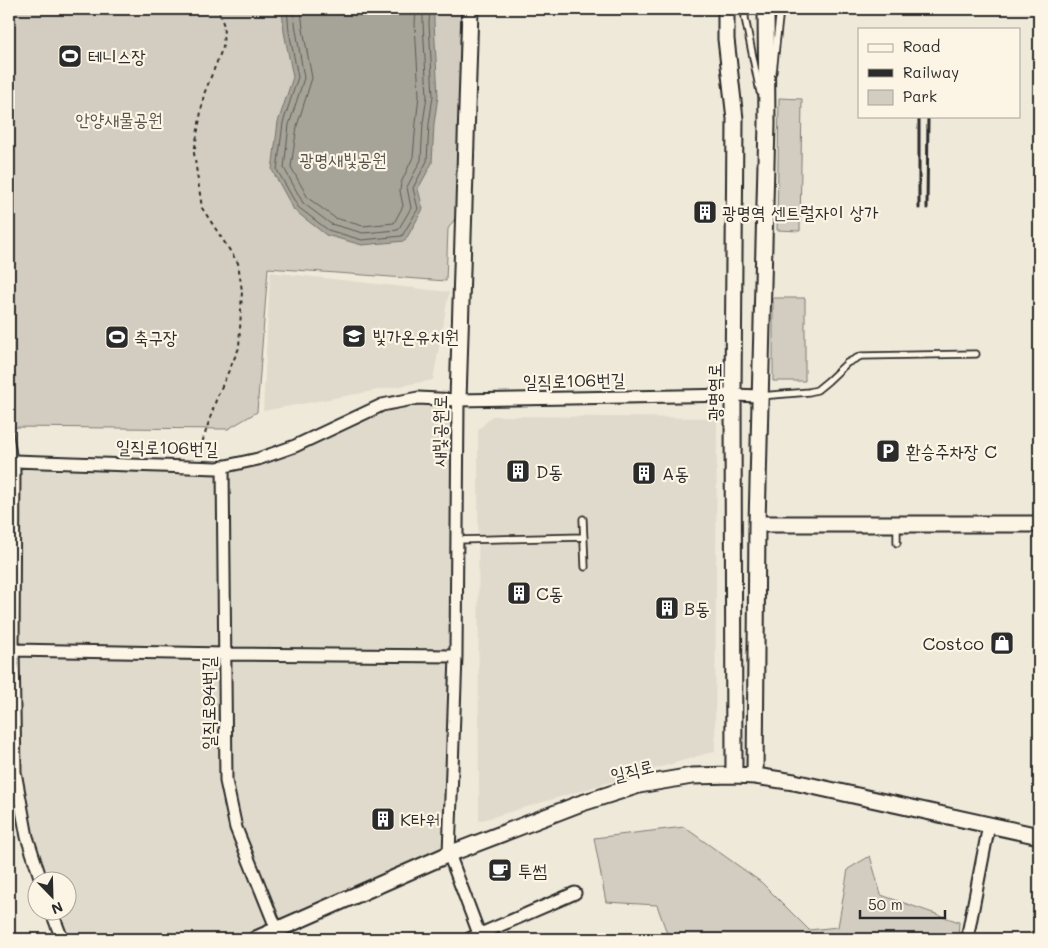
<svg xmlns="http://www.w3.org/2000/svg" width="1048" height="948" font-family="Mali,'Poor Story',sans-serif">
  <rect width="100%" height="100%" fill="#efe9da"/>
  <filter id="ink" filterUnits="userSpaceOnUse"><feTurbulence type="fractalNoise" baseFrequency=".02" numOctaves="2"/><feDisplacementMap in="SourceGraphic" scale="10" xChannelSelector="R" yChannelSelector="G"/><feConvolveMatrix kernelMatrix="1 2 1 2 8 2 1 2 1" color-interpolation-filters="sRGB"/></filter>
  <g filter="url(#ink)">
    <path fill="#e0dacc" d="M270,272L449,292L433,380L263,411Z
      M458,400L449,854L255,939H62L51,911L68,910V880H41L15,772L14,461L204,467L258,459L382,405Z
      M492,416L717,418L715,751L479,821L478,430Z"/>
    <path fill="#d2cdc0" stroke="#7e7c76" d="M9,9H461L456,217L448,229L446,281L268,268L257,412L228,429L9,427Z
      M779,98L802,99L800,231L777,230Z
      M773,298H805V381H773Z
      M684,827L761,882L809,930L838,927L848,869L870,856L881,895L959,922L958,939H669L657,905L606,902L594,838Z"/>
    <path fill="#a6a399" stroke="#75736d" d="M282,9H434V22L438,96L434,124L432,163L418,189L423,209L405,241L362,245L326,235L294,210L272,170L278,122L293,77L284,32Z"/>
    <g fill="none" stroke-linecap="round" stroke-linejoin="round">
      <path stroke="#5c5b57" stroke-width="1" d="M287,9L289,31L298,77L283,123L277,170L298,207L328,230L362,240L402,236L418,209L413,188L427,161L429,124L433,96L429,23L430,9
        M293,9L296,30L304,78L289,125L284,168L303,203L331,224L363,233L398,230L411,208L407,187L421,160L423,123L427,96L423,23V9
        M301,9L303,29L312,78L297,126L291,167L308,198L335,218L363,226L394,223L403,206L400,191L401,183L413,157L416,123L419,95L415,24L416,9"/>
      <g stroke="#2b2b2b" stroke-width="9">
        <path id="lane" d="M745,9V18L760,92
          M773,72L780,9
          M760,396L809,392L817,390L828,381L847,363L861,356L976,354
          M9,430L14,461
          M583,519L585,567
          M457,540L584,537
          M897,543V524"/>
      </g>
      <g stroke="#2b2b2b" stroke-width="15">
        <path id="street" d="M458,400L456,656L449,854L481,939
          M223,466L226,781L236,828L277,930
          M13,650L225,654L456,656
          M41,880L27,837L15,772L13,650L14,461L217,468L258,459L295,446L382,405L418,398L458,400L733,395L760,396
          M51,910L62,939
          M469,939L575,893
          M967,939L989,825"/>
      </g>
      <g stroke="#2b2b2b" stroke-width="19">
        <path id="secondary" d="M726,9V39L735,119L733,395L734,775
          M458,400L470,9
          M757,524H1039
          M755,776L757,524L767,123L766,9
          M256,939L449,854L579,804L639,785L692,776L734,775L755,776L794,782L1039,836"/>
      </g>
      <path stroke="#2b2b2b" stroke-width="2" stroke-dasharray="4 4" stroke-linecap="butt" d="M203,457L201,446L217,397L239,348L242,291L238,263L202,208L194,153L204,94L223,47L224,26L218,9"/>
      <use href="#lane" stroke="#fcf5e5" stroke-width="5.5"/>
      <use href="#street" stroke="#fcf5e5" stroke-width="11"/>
      <use href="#secondary" stroke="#fcf5e5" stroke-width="15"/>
      <path stroke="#2b2b2b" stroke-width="3" d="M919,208V116
        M927,208L928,116"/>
    </g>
  </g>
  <defs>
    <g id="stadium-square" transform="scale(1.25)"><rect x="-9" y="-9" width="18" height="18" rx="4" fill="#2b2b2b" stroke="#fcf5e5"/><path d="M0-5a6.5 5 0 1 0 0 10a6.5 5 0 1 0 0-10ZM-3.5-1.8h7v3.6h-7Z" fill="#fff"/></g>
    <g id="building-square" transform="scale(1.25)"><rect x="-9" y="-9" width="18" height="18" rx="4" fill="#2b2b2b" stroke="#fcf5e5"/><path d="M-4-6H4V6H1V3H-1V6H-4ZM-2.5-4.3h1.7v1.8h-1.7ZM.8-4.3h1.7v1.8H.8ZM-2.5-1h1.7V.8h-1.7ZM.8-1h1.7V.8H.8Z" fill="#fff"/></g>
    <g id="school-square" transform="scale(1.25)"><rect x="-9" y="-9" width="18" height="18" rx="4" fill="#2b2b2b" stroke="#fcf5e5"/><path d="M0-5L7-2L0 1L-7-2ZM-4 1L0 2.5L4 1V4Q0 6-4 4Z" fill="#fff"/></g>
    <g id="parking-square" transform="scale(1.25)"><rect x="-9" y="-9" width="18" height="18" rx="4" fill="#2b2b2b" stroke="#fcf5e5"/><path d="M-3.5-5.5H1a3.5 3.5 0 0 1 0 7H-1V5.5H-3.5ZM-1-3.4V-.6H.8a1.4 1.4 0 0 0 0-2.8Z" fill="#fff"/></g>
    <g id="shop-square" transform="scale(1.25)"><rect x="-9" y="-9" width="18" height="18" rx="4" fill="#2b2b2b" stroke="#fcf5e5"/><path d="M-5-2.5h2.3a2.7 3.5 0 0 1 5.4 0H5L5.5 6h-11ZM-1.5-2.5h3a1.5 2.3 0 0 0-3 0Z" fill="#fff"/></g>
    <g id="cafe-square" transform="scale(1.25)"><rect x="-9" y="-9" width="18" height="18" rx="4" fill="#2b2b2b" stroke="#fcf5e5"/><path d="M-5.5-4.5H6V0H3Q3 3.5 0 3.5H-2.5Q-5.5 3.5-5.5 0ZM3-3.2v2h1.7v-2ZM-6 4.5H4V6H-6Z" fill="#fff"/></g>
  </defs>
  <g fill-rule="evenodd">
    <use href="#stadium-square" x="70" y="56"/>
    <use href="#building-square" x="705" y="212"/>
    <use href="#school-square" x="354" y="336"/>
    <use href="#stadium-square" x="117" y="337"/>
    <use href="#parking-square" x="888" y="451"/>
    <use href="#building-square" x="518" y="471"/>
    <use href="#building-square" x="644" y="473"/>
    <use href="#building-square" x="519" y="593"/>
    <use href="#building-square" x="667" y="608"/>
    <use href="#shop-square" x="1002" y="643"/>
    <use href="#building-square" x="383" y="819"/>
    <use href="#cafe-square" x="500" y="870"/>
  </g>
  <g text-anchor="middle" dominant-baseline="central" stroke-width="4.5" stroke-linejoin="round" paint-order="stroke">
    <g font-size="18" fill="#2b2b2b" stroke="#fcf5e5" text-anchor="start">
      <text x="88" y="56">테니스장</text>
      <text x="722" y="212">광명역 센트럴자이 상가</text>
      <text x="372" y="336">빛가온유치원</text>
      <text x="134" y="337">축구장</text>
      <text x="906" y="451">환승주차장 C</text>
      <text x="536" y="471">D동</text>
      <text x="662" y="473">A동</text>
      <text x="536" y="593">C동</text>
      <text x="684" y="608">B동</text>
      <text x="984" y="643" text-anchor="end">Costco</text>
      <text x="400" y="819">K타워</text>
      <text x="518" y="870">투썸</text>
    </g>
    <g font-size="18" fill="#555450" stroke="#fcf5e5">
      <text x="119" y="119">안양새물공원</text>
      <text x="343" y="159">광명새빛공원</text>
    </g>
    <g font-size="18" fill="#2b2b2b" stroke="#fcf5e5">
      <text transform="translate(574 380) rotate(-1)">일직로106번길</text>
      <text transform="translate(714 392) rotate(-90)">광명역로</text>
      <text transform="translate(439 431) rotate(-89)">새빛공원로</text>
      <text transform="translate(167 447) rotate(1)">일직로106번길</text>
      <text transform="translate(208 703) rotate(-90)">일직로94번길</text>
      <text transform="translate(632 770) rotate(-14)">일직로</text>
    </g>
  </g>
  <rect width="1048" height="948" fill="none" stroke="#fcf5e5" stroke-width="30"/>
  <rect x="15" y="15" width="1018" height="918" fill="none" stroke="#2b2b2b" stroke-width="2" filter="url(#ink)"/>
  <rect x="858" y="28" width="162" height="90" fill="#fcf5e5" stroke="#a8a49b"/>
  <rect x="868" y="44" width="25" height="8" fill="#fcf5e5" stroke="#a8a49b"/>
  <text x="903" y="52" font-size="15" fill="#2b2b2b">Road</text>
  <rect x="868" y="69" width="25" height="8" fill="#2b2b2b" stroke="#a8a49b"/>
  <text x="903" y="78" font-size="15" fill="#2b2b2b">Railway</text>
  <rect x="868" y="90" width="25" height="15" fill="#d2cdc0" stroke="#a8a49b"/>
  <text x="903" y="102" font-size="15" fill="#2b2b2b">Park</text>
  <g transform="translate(52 896) rotate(157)"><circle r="24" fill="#fcf5e5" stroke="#a8a49b"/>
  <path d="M0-4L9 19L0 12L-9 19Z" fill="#2b2b2b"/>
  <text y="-8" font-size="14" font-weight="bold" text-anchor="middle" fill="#2b2b2b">N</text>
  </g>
  <path d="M860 910v8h85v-8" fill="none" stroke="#2b2b2b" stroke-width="2.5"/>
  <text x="868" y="910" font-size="15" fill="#2b2b2b" stroke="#fcf5e5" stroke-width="4" paint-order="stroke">50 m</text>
</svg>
